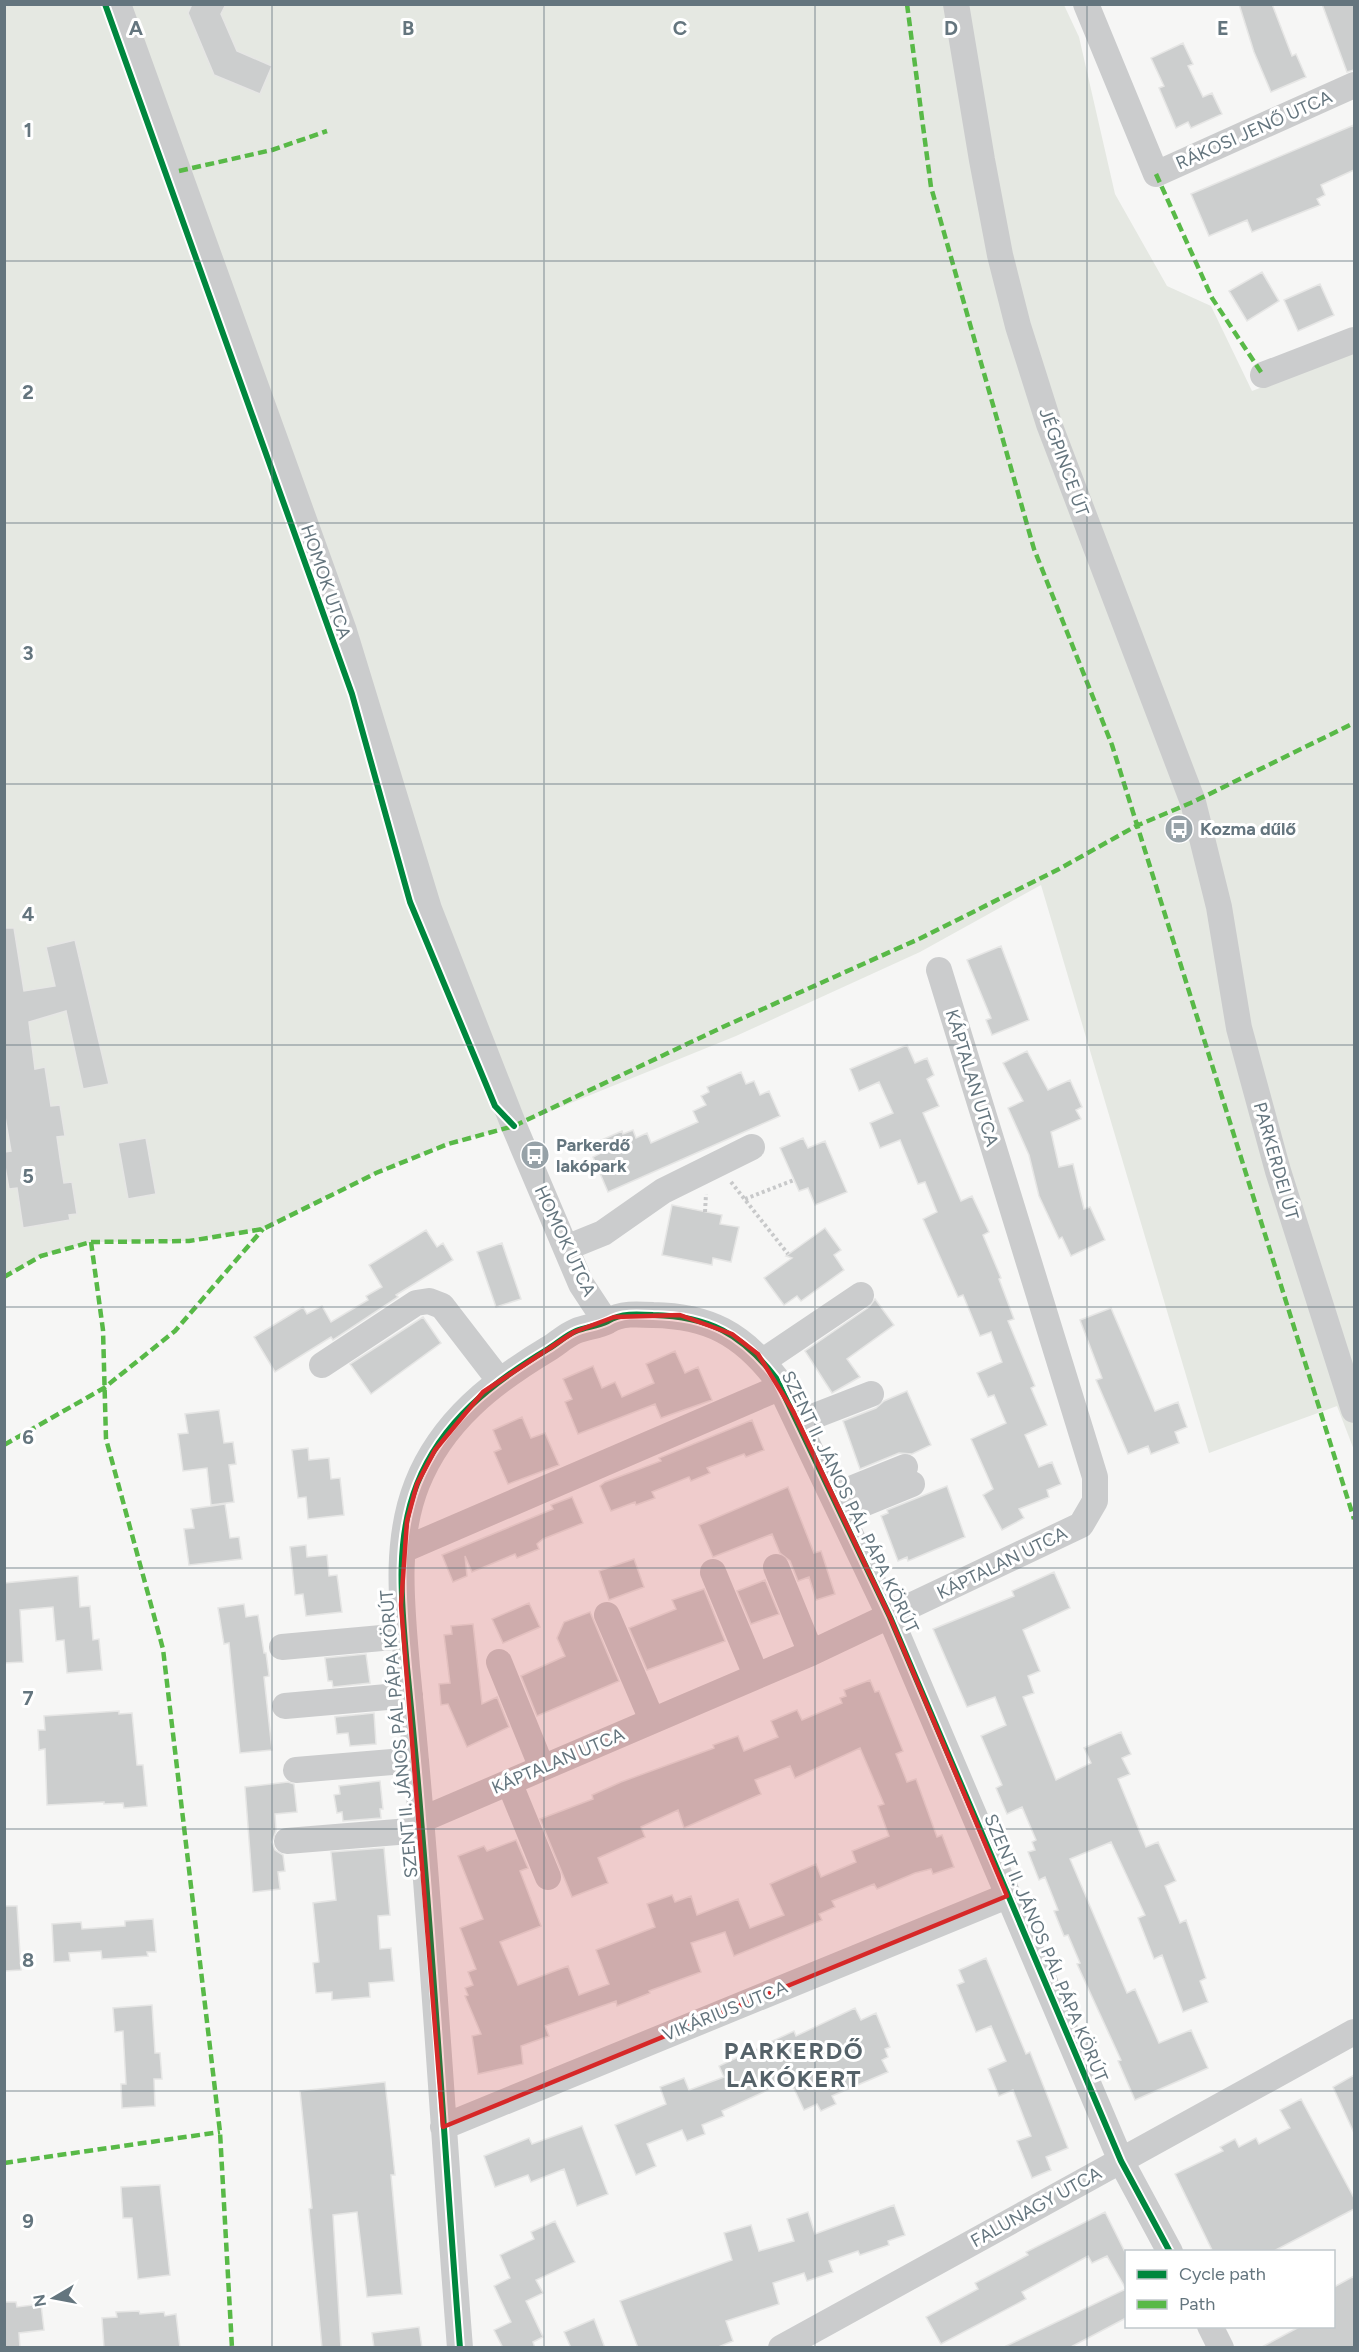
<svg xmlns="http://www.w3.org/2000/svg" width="1359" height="2352" font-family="Figtree,sans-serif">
  <rect width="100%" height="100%" fill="#f6f6f5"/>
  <path fill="#e5e8e2" d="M4,5H1064L1079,37L1115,194L1167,286L1211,306L1252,391L1354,352V1450L1337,1406L1209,1453L1041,885L920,952L736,1036L514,1126L448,1144L376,1173L263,1229L189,1241L91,1242L41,1256L5,1277Z"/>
  <path fill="#cccece" stroke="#e6e6e5" stroke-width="1.5" d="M192,4H226L221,14L237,51L272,66L260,94L214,75L188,13Z
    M1239,4H1272L1292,56L1296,54L1306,77L1271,92L1254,52Z
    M1322,4H1354V70L1347,72Z
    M1183,43L1193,64L1188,66L1203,97L1212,93L1222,114L1191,128L1188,122L1176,128L1159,88L1164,86L1151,58Z
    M1354,125V170L1321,185L1325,195L1317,199L1320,205L1252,232L1247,220L1209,236L1191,194Z
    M1262,272L1279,301L1247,321L1229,291Z
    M1320,284L1334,315L1298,331L1284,300Z
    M4,928H14L24,991L55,986L46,947L75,940L109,1084L83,1089L66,1011L29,1022L35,1069L45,1067L51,1106L60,1105L65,1136L57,1137L60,1158L64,1183L72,1182L77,1214L69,1215L70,1220L23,1228L17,1188L9,1189L4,1161V1152L11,1151L4,1111Z
    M1001,946L1029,1020L992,1035L986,1020L991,1018L967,960Z
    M907,1045L915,1063L927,1058L934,1075L927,1079L939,1106L923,1113L961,1201L972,1196L989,1232L983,1235L1001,1278L999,1279L1014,1319L1008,1321L1035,1386L1031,1388L1047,1425L1025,1435L1039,1467L1052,1462L1061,1484L1047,1490L1049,1497L1019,1509L1024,1518L1002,1530L983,1495L993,1489L971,1439L1006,1423L994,1395L988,1397L977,1373L1002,1362L991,1332L980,1336L963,1295L958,1297L923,1219L937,1212L925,1182L918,1184L900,1140L880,1148L870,1123L893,1113L879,1082L859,1091L850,1069Z
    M1027,1051L1048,1090L1070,1080L1082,1107L1076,1110L1081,1119L1051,1132L1059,1167L1073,1164L1084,1209L1090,1207L1105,1240L1071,1256L1062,1237L1059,1239L1039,1196L1029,1155L1008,1108L1023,1101L1003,1063Z
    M741,1072L746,1084L754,1081L760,1095L769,1091L780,1116L608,1192L593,1157L601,1153L597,1142L622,1131L623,1134L633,1130L636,1138L647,1133L651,1143L698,1122L693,1111L706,1105L701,1096L709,1092L707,1087Z
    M146,1138L156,1194L128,1199L118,1143Z
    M803,1138L808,1148L825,1141L847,1192L815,1205L808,1188L799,1191L780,1148Z
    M672,1205L722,1215L720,1224L739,1227L731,1262L713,1258L712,1265L662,1255Z
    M825,1228L841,1250L834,1255L844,1270L801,1301L797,1296L784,1305L764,1278L792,1258L786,1256Z
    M426,1230L437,1247L443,1243L453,1260L396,1295L398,1297L333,1340L331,1337L275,1372L254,1337L303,1307L307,1314L322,1306L331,1322L368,1300L366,1296L382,1287L369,1265Z
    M502,1243L521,1299L496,1307L477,1252Z
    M875,1299L894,1325L847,1359L860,1377L832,1393L805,1351L869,1307Z
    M1111,1308L1155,1411L1178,1402L1187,1427L1175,1432L1179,1443L1151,1454L1148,1446L1128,1454L1096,1380L1102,1378L1080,1320Z
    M423,1317L441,1343L371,1394L350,1364Z
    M675,1351L685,1373L698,1367L712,1400L661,1418L655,1404L578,1434L565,1402L572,1399L563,1379L593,1366L602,1388L615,1382L622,1397L654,1383L646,1364Z
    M907,1391L931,1445L912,1454L899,1453L860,1469L843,1421L876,1408L884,1401Z
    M219,1410L224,1443L233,1442L236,1464L229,1465L234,1502L211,1505L207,1468L183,1471L178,1434L188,1433L185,1414Z
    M522,1417L531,1438L545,1433L559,1465L508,1484L494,1452L501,1449L493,1430Z
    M752,1420L764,1450L746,1457L744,1454L707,1468L710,1473L691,1481L689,1477L652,1492L655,1498L636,1505L635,1502L611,1511L600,1486L605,1482L661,1461L659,1458Z
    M308,1448L309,1460L329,1458L331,1479L340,1478L344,1515L308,1519L306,1497L298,1498L292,1450Z
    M947,1486L965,1537L908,1561L907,1557L898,1561L881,1516L888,1513L887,1510Z
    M788,1487L814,1553L821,1551L835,1594L816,1600L809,1577L798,1581L790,1561L780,1553L772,1534L713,1557L699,1525Z
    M572,1497L583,1523L543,1539L537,1544L539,1549L517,1558L515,1554L472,1572L465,1556L467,1576L453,1582L442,1555L553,1509L551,1505Z
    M225,1504L230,1538L239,1537L242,1559L189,1565L184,1529L194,1528L191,1509Z
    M306,1545L307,1557L327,1555L329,1576L337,1575L342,1612L306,1616L303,1594L295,1595L290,1547Z
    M634,1559L644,1587L609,1600L599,1571Z
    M1054,1572L1070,1608L1023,1630L1040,1671L1028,1676L1034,1693L1023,1697L1056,1780L1091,1763L1084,1748L1121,1732L1131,1754L1122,1758L1130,1774L1118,1779L1146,1847L1158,1842L1176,1881L1165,1886L1180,1923L1186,1920L1206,1978L1200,1981L1208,2002L1183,2012L1162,1955L1154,1959L1138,1918L1145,1915L1111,1842L1070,1859L1127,1993L1135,1989L1159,2043L1191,2030L1208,2068L1135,2100L1118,2061L1121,2060L1077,1964L1080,1963L1068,1935L1064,1936L1054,1911L1058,1910L1045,1877L1039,1880L1028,1852L1035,1850L1032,1842L1036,1840L1022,1807L1007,1814L996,1788L1002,1785L981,1736L1006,1725L995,1697L967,1707L933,1629L1014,1596L1012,1591Z
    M78,1576L80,1607L90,1606L93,1640L99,1639L102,1670L67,1673L64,1640L56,1641L53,1607L20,1610L23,1662L4,1663V1583Z
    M765,1580L779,1614L751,1624L737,1591Z
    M704,1589L725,1641L647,1670L629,1628L676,1609L672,1600Z
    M529,1603L540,1627L503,1643L492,1619Z
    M244,1604L246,1617L258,1615L264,1653H266L269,1676L264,1677L272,1750L240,1753L229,1643L224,1644L218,1608Z
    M590,1612L619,1681L537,1716L521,1676L565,1656L557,1638L564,1622Z
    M473,1624L482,1704L497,1697L509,1727L467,1747L448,1704L441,1705L439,1684L450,1683L444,1635L452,1634L451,1626Z
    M366,1654L370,1683L333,1687L332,1681H328L325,1658Z
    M870,1680L875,1692L879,1691L903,1751L896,1754L907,1782L916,1779L937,1837L942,1835L954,1867L933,1874L931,1869L915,1873L877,1889L874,1884L832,1901L835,1907L819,1914L822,1920L734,1956L725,1932L691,1943L701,1972L649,1991L650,1993L617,2006L616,2001L545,2026L549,2036L521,2046L523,2064L478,2074L472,2036L481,2034L465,1996L468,1995L465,1988L473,1985L468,1972L476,1969L460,1928L483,1919L458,1856L484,1846L487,1851L516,1840L528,1868L520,1871L541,1926L500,1942L518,1985L568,1966L579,1995L609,1984L596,1950L655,1927L647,1904L672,1895L675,1902L691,1896L697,1915L738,1899L750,1928L784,1915L770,1884L816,1864L821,1877L856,1862L852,1851L889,1836L878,1806L884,1804L860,1748L795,1778L790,1766L755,1780L761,1794L684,1828L678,1810L641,1827L645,1837L598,1858L608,1883L572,1897L540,1819L593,1799L592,1795L621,1782L714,1748L713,1745L738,1736L744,1751L778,1737L771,1721L797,1710L802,1720L842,1703L840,1698L846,1696L844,1690Z
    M119,1711V1714L132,1713L137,1765H143L147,1806L124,1808L123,1803L104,1804V1802L47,1805L45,1749L39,1750L38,1730H45L44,1716Z
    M374,1713L376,1744L350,1746L348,1733L337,1734L335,1717Z
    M380,1781L383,1809H380L381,1818L343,1821L342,1812L337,1813L334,1795L340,1794L339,1786Z
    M288,1782L294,1784L297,1812L275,1814L276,1831L272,1842L275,1850L283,1855L285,1871L278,1872L280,1889L253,1892L245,1787Z
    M384,1848L390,1915L378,1916L380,1949L391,1948L394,1981L369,1983L370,1997L332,2000V1992L316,1993L313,1963L319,1962L313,1903L336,1900L331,1852Z
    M4,1906H17L21,1970L4,1971Z
    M153,1919L156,1952H147L148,1956L102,1959L101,1951L69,1953L70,1961L54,1962L52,1924L81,1922L82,1929L125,1926V1921Z
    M986,1958L1026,2054L1030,2052L1068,2148L1046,2157L1051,2170L1032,2178L1017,2141L1031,2136L1013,2090L999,2096L988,2069L1006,2061L991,2026L976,2032L957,1985L964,1982L959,1970Z
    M152,2005L155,2053H160L162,2079H154L155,2106L122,2108L121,2084H126L123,2031L115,2032L113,2008Z
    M855,2008L861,2020L876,2013L890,2047L885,2049L888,2057L882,2060L888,2072L832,2096L836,2104L821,2111L817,2104L804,2110L790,2080L722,2111L724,2116L702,2125L705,2134L687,2141L682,2130L647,2144L656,2166L636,2175L615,2125L666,2104L660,2087L684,2078L689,2090L724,2077L719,2066L794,2031L796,2036Z
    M1354,2075V2133L1333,2087Z
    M385,2082L395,2175H391L402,2294L367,2297L357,2212L333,2215L341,2348H322L309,2209L312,2208L300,2091Z
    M1301,2099L1354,2198V2209L1272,2252H1213L1175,2174L1223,2151L1220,2147L1235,2139L1239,2147L1256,2138L1259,2144L1290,2128L1280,2110Z
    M582,2126L608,2194L577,2206L564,2169L531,2182L528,2175L495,2187L484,2156L529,2138L532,2144Z
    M160,2185L170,2275L138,2279L132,2218H123L121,2187Z
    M894,2205L905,2235L888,2241L889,2245L860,2255L858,2251L829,2261L833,2272L807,2281L804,2273L773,2283L779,2304L726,2321L733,2341L716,2348H638L620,2301L732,2260L724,2233L751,2225L759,2251L794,2241L787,2219L808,2212L815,2234Z
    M1105,2212L1126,2254V2318L1069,2348H1002L1126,2289L1107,2256L1092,2263L1088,2256L1022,2292L1026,2299L941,2344L926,2317L978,2289L975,2283L1028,2255L1026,2252Z
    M555,2221L575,2262L536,2280L543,2293L526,2301L543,2337L533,2342L535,2348H503L494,2330L511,2322L494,2286L510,2278L500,2255L534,2239L531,2232Z
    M1354,2276V2348H1260L1301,2326H1334V2287Z
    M4,2302H16L17,2307L41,2304L44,2330L19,2333L20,2348H4Z
    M139,2311L140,2314L164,2312L165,2316L176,2314L180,2348H104L102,2318L117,2317L116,2312Z
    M594,2319L605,2348H571L564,2332Z
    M419,2327L422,2348H374L372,2333Z"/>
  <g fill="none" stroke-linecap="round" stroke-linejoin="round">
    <path stroke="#c8c9ca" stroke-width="4" stroke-dasharray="3 3" stroke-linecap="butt" d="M731,1182L788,1254
      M745,1199L794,1180
      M705,1212L706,1194"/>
    <path stroke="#cbcccd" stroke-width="26" d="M118,4L344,631L429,909L514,1126L581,1284L606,1322
      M956,4L982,160L1000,255L1018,326L1049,424L1193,802L1219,907L1239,1028L1278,1171L1354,1410
      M1086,4L1156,174L1354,85
      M1263,375L1354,340
      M566,1248L603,1233L663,1191L752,1147
      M763,1361L861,1295
      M322,1365L416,1303L429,1301L442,1306L499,1380
      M799,1422L871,1394
      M833,1496L905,1467
      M841,1513L912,1484
      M403,1550L781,1387
      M776,1567L811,1653
      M713,1572L756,1675
      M607,1615L652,1720
      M282,1647L404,1636
      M499,1662L542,1768
      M285,1706L410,1695
      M296,1770L416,1760
      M509,1782L548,1877
      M421,1820L811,1653L1081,1525L1095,1501V1477L939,970
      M287,1841L422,1830
      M443,2127L1007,1896
      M1210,2326L1221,2348
      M460,2348C446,2171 436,1995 421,1819C417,1768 412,1718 407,1667C402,1607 394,1542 417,1484C442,1421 493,1382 548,1349C558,1343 566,1335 576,1331C586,1327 598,1326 608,1321C621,1313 637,1314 653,1315C709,1316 742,1334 776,1378L890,1617L1121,2161L1170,2252
      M781,2348L1354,2032"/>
    <path stroke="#58b947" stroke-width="4.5" stroke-dasharray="9 4.5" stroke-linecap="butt" d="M907,4L931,187L1034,549L1112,745L1354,1519
      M179,171L272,150L327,131
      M1156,174L1212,298L1263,375
      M91,1242L103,1330L106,1439L163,1649L220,2132L232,2348
      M4,1277L41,1256L91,1242L189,1241L263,1229L376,1173L448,1144L514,1126L725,1026L921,938L1059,869L1136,826L1193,802L1354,723
      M4,1445L104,1388L175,1331L263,1229
      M4,2163L220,2132"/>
    <g stroke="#fff" stroke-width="10">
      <path id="cycleway" d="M105,4L352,694L410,902L495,1106L514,1126
        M460,2348C446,2171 436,1995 421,1819C417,1768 412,1718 407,1667C402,1607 394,1542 417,1484C442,1421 493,1382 548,1349C558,1343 566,1335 576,1331C586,1327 598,1326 608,1321C621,1313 637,1314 653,1315C709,1316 742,1334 776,1378L890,1617L1121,2161L1170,2252"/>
    </g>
    <use href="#cycleway" stroke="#00873e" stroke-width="6"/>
  </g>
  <path fill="#d62828" fill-opacity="0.2" stroke="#d62828" stroke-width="4.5" stroke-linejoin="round" d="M680,1315L732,1334L758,1354L793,1411L890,1617L1007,1896L443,2127L401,1605L407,1521L417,1484L435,1450L483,1392L574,1332L614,1317Z"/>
  <path fill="none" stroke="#64757e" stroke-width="1.5" stroke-opacity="0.55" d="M272,4V2348M544,4V2348M815,4V2348M1087,4V2348M4,261H1354M4,523H1354M4,784H1354M4,1045H1354M4,1307H1354M4,1568H1354M4,1829H1354M4,2091H1354"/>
  <defs>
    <g id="bus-disc" transform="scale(1.5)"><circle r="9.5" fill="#97a2a8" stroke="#fff"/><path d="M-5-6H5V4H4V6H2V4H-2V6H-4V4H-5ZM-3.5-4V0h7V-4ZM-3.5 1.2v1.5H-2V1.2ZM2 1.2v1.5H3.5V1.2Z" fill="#fff"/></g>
  </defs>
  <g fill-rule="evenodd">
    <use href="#bus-disc" x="1179" y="829"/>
    <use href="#bus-disc" x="535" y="1155"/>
  </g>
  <g text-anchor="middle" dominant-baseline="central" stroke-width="6" stroke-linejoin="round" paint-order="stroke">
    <g font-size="18" fill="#64757e" stroke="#fff">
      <text transform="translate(1254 130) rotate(-24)">RÁKOSI JENŐ UTCA</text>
      <text transform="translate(1064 462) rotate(70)">JÉGPINCE ÚT</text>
      <text transform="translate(326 582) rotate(71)">HOMOK UTCA</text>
      <text transform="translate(972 1078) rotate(73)">KÁPTALAN UTCA</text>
      <text transform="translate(1276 1161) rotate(74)">PARKERDEI ÚT</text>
      <text transform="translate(565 1241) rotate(65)">HOMOK UTCA</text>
      <text transform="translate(850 1502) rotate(64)">SZENT II. JÁNOS PÁL PÁPA KÖRÚT</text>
      <text transform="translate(1002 1563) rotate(-26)">KÁPTALAN UTCA</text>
      <text transform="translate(399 1734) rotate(-95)">SZENT II. JÁNOS PÁL PÁPA KÖRÚT</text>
      <text transform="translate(558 1761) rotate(-23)">KÁPTALAN UTCA</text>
      <text transform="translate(1046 1948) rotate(67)">SZENT II. JÁNOS PÁL PÁPA KÖRÚT</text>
      <text transform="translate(725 2011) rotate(-22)">VIKÁRIUS UTCA</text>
      <text transform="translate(1036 2207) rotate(-29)">FALUNAGY UTCA</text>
    </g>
    <g font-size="18" font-weight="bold" fill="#64757e" stroke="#fff" text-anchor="start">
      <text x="1200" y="829">Kozma dűlő</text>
      <text x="556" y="1145">Parkerdő<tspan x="556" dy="21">lakópark</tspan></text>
    </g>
    <g font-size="24" font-weight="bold" letter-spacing="1.5" fill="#556269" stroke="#fff">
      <text x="794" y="2050">PARKERDŐ<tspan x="794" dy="28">LAKÓKERT</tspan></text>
    </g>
  </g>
  <g font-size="20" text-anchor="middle" font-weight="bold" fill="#64757e" stroke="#fff" stroke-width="6" stroke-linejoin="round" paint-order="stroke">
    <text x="136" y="35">A</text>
    <text x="408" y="35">B</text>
    <text x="680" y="35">C</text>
    <text x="951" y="35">D</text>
    <text x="1223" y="35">E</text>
    <text x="28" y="137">1</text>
    <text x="28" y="399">2</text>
    <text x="28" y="660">3</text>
    <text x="28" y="921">4</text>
    <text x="28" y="1183">5</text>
    <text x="28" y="1444">6</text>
    <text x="28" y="1705">7</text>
    <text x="28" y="1967">8</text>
    <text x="28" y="2228">9</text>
  </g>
  <rect width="1359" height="2352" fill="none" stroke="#64757e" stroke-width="12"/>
  <rect x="1125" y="2250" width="210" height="78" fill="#ffffff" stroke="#c1c8cb" stroke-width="1.5"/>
  <rect x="1137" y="2270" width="30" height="9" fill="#00873e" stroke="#c1c8cb" stroke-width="1.5"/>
  <text x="1179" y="2280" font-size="18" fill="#64757e">Cycle path</text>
  <rect x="1137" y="2300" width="30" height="9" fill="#58b947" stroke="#c1c8cb" stroke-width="1.5"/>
  <text x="1179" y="2310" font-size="18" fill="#64757e">Path</text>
  <g transform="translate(54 2298) rotate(260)" stroke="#ffffff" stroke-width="4.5" paint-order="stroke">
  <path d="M0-4.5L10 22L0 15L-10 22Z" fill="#64757e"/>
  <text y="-9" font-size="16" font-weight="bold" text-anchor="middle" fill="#64757e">N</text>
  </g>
</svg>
